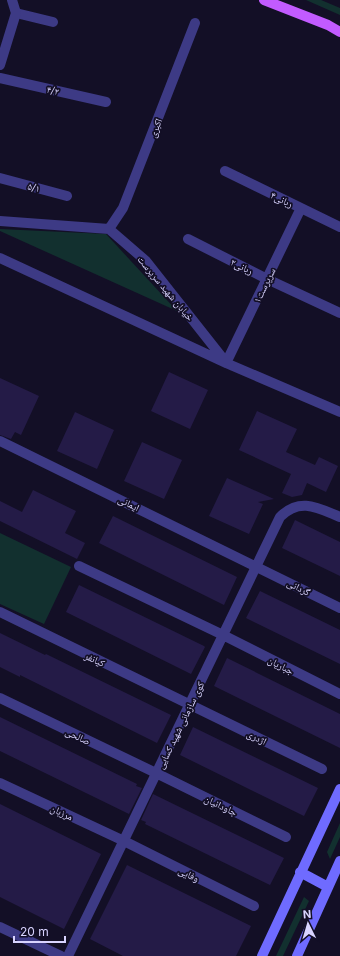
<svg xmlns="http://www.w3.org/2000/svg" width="340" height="956" font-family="Inter,'Noto Naskh Arabic',sans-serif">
  <rect width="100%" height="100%" fill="#130f26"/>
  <path fill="#12302f" d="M306,0H321L340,8V15Z
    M0,229L106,234L177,311L0,231Z
    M0,533L71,567L44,624L0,604Z
    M340,823V837L330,859L327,852Z
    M304,897L309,901L283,956H276Z"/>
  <path fill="#241b47" d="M169,372L208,390L190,429L151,411Z
    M0,378L39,396L21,435L15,432L11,439L0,435Z
    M257,411L297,429L286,452L315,465L319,457L338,466L326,492L307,483L302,495L292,497L282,493L291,474L239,450Z
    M75,412L114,430L97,469L57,451Z
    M142,442L182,460L164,499L124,481Z
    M227,478L274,499L258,502L263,504L249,534L209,516Z
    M33,490L76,511L65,533L85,543L77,559L0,521V501L22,512Z
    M113,516L237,577L224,605L99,543Z
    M295,520L340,542V576L282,548Z
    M79,585L204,646L205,647L191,674L66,612Z
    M260,591L340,630V664L246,618Z
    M0,633L45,655L46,654L171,715L157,743L20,675V677L0,667Z
    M227,658L340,714V748L214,686Z
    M0,717L137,784L136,786L142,788L129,814L0,751Z
    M193,727L318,788L304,816L180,755Z
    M153,794L284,858L270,885L145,824L146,822L141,820Z
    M0,804L101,854L64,929L0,897Z
    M127,865L251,926L236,956H123L90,939Z"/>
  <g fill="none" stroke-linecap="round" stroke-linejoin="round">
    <path stroke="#3d3a85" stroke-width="10" d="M16,13L53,22
      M0,78L106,102
      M225,171L340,227
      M0,178L67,196
      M0,221L109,229L146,261L225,361
      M109,229L123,208L195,23
      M188,239L267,279L340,313
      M0,258L226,363L340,412
      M226,363L301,208
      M0,441L340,608
      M79,566L223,635L340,694
      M0,612L322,769
      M0,698L156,773L286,837
      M0,783L124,841L254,906
      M0,927L61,956
      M68,956L280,517C300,497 318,508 340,517"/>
    <path stroke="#3d3a85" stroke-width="10" d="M0,65L16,13L12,0"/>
    <path stroke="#6f6bff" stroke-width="10" d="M300,872L328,887
      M262,956L340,789
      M297,956L340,861"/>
    <path stroke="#c25bff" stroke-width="10" d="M264,0L328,25L340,32"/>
  </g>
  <g text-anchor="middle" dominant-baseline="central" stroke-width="3.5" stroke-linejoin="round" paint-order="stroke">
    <g font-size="10" fill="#d9d4ff" stroke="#130f26">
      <text transform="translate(53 90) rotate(13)">۴/۲</text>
      <text transform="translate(155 128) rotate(-69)">اکبری</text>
      <text transform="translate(34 187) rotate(15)">۵/۱</text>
      <text transform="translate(282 199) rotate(26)">ربانی۴</text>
      <text transform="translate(242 266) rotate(26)">ربانی۲</text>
      <text transform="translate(264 285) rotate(-64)">سرپرست۱</text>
      <text transform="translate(166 288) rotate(50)">خیابان شهید سرپرست</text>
      <text transform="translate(129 503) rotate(26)">ایمانی</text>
      <text transform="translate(299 587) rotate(27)">گردانی</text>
      <text transform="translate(95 659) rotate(25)">کیانفر</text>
      <text transform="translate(281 665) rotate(27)">جباریان</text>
      <text transform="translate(180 725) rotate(-64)">کوی سازمانی شهید کسایی</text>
      <text transform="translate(78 736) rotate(25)">صالحی</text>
      <text transform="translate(257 737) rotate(26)">اژدری</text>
      <text transform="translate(221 805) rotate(26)">جاودانیان</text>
      <text transform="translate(62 812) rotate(25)">مرزبان</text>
      <text transform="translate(189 874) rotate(26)">وفایی</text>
    </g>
  </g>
  <g transform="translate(308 924) rotate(355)" stroke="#130f26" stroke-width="3" paint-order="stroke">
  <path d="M0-3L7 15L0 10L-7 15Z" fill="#d9d4ff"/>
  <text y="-6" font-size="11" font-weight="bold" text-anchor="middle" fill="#d9d4ff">N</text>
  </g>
  <path d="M14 936v6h51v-6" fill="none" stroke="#d9d4ff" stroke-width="2"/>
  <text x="20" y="936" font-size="12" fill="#d9d4ff" stroke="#130f26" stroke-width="3" paint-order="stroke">20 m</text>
</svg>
